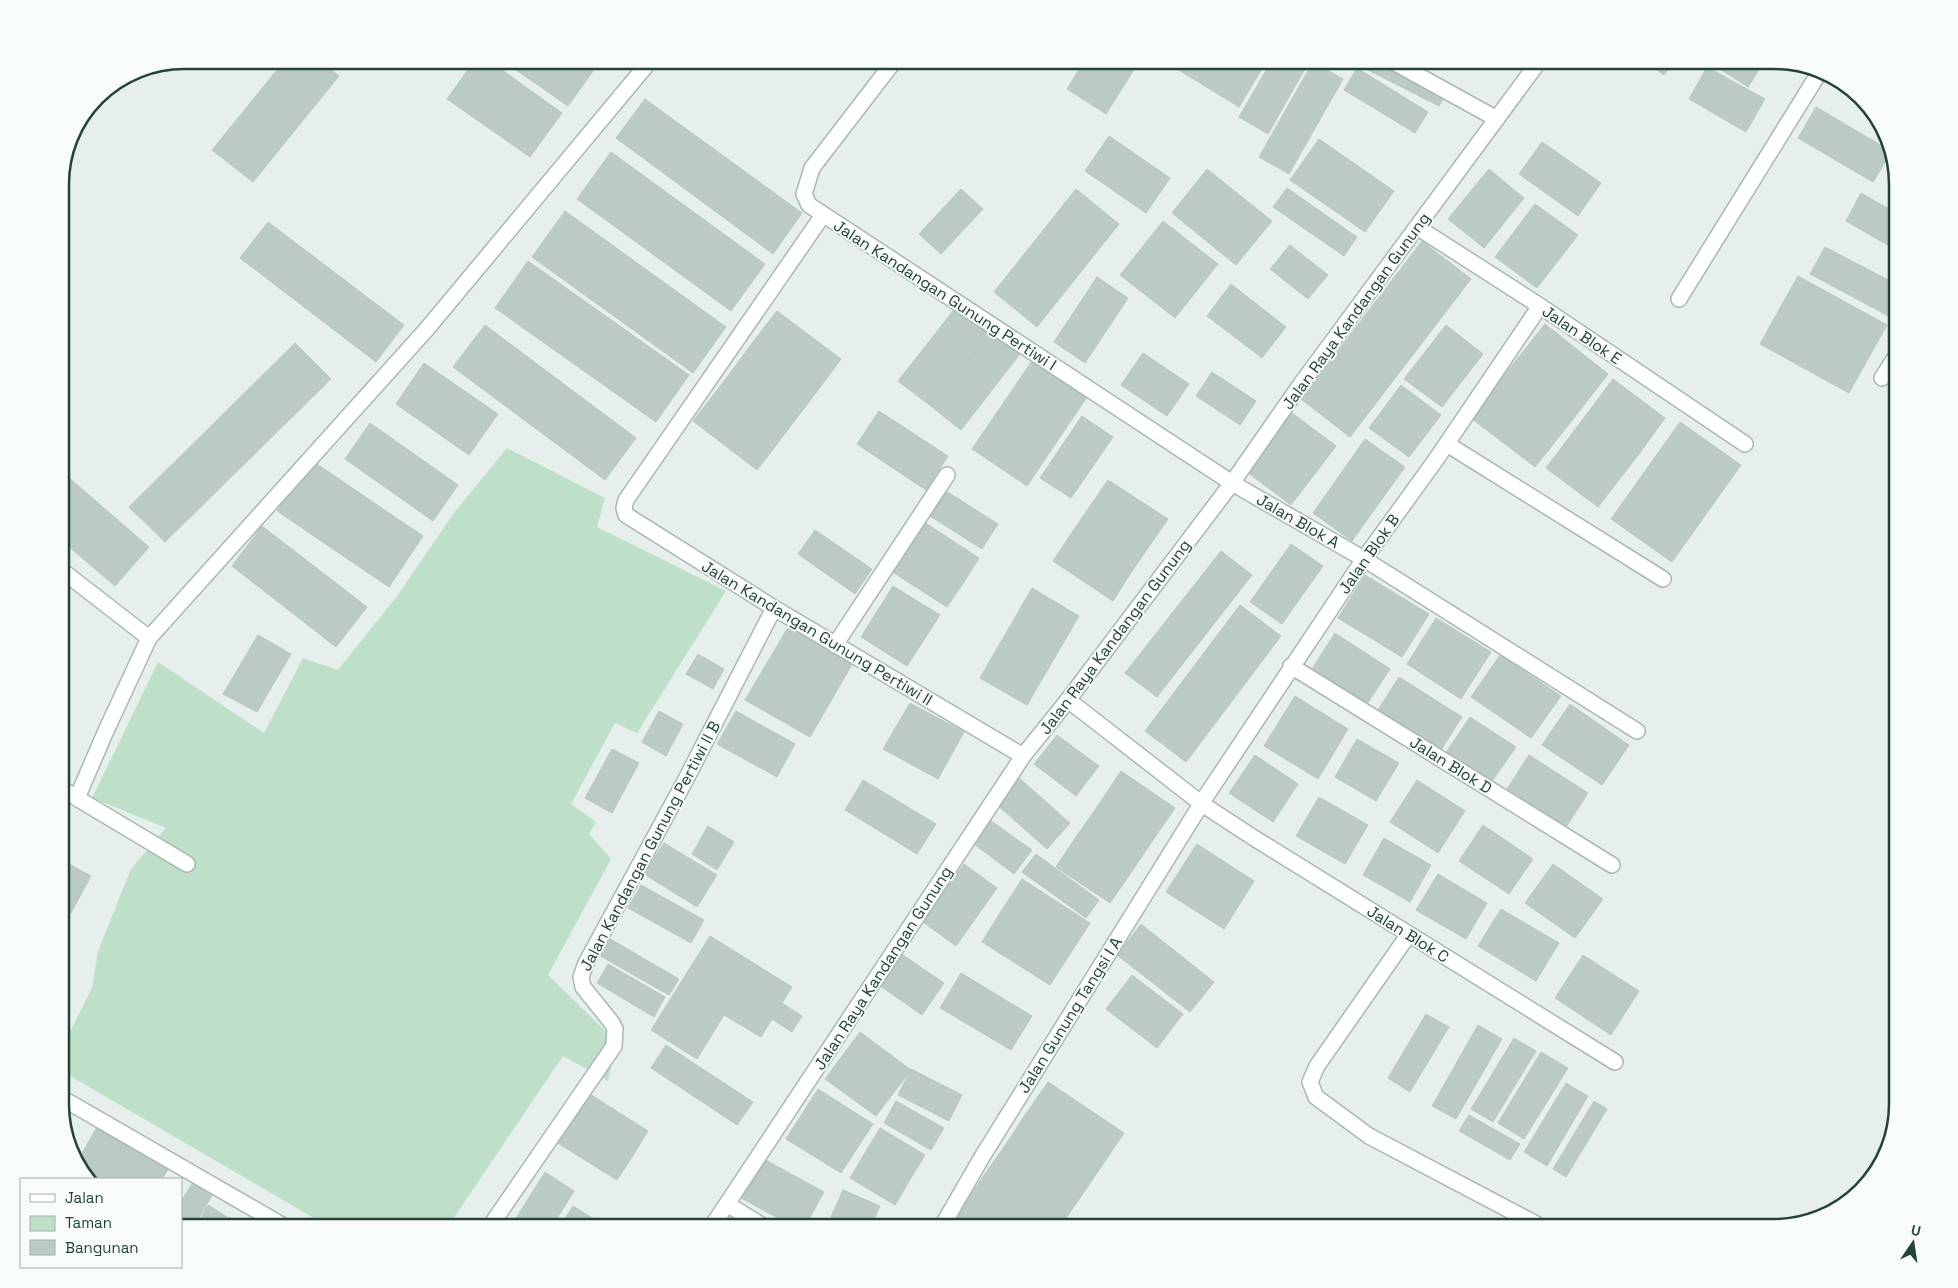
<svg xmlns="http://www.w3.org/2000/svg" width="1958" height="1288" font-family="'Space Grotesk',sans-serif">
  <rect width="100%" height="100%" fill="#e6efeb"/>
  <path fill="#bfe0c8" d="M507,448L605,498L597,527L726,591L637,733L615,723L571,804L596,822L589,834L611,859L548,975L617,1042L608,1081L563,1056L447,1228H331L60,1070V1052L92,988L98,951L131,869L166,828L92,798L158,662L264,733L303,658L338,670L397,596L454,513Z"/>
  <path fill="#bbcac4" stroke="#b8c9c2" d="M285,60H319L339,76L253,182L212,150Z
    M475,60H488L562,113L530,157L447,99Z
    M513,60H592L598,64L568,106L509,65Z
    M1085,60H1133L1138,63L1106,114L1067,89Z
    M1169,60H1221L1205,86L1167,63Z
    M1221,60H1267L1239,107L1205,86Z
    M1272,60H1310L1268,134L1239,117Z
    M1365,60H1384L1447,92L1439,106L1362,67Z
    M1644,60H1674L1664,75Z
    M1706,60H1765L1748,87Z
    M1313,62L1343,79L1289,174L1259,157Z
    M1707,67L1765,99L1746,132L1689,99Z
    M1357,68L1428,112L1415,133L1344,90Z
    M645,99L802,213L773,254L616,138Z
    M1816,107L1889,150L1890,154L1873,182L1798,138Z
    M1109,136L1170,178L1146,213L1085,171Z
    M1319,139L1394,191L1365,232L1290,180Z
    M1542,142L1601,183L1578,216L1519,174Z
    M611,152L765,264L731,311L577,199Z
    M1207,169L1272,221L1236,265L1172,213Z
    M1489,169L1524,198L1484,248L1448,219Z
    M1287,188L1357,237L1344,256L1273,207Z
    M961,189L983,209L941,254L919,234Z
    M1076,189L1119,224L1037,327L994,292Z
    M1861,193L1898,214V251L1846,221Z
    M1535,204L1578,235L1537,288L1495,257Z
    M565,211L726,327L693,373L532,257Z
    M1163,221L1218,264L1175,318L1120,275Z
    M268,222L404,325L376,362L240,258Z
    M1422,241L1471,279L1350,437L1301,399Z
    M1290,245L1328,275L1308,299L1270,269Z
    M1825,247L1898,285V316L1896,320L1810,274Z
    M528,261L689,375L656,422L495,308Z
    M1798,276L1887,325L1864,366L1775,317Z
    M1097,277L1128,298L1085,363L1054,342Z
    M1231,284L1286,327L1262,358L1207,316Z
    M957,306L991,332L932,407L898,381Z
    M777,311L841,359L821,386L756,338Z
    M1775,317L1864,366L1849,393L1760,344Z
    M1545,324L1608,374L1570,423L1506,373Z
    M485,325L636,438L605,480L453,367Z
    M1446,325L1483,354L1442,407L1404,379Z
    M991,332L1020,354L961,430L932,407Z
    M756,338L821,386L789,428L725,380Z
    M295,343L331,379L165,542L129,507Z
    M1143,353L1189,384L1167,416L1121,385Z
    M1036,355L1091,391L1027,486L972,449Z
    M424,363L498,414L469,455L396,404Z
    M1212,372L1256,401L1240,425L1196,396Z
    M1506,373L1570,423L1535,467L1471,418Z
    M1613,379L1665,418L1639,454L1586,415Z
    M725,380L789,428L771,452L707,403Z
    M1401,385L1441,415L1409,457L1369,428Z
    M707,403L771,452L757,470L693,421Z
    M879,411L948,456L926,490L857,444Z
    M1292,413L1336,446L1291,505L1247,472Z
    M1586,415L1639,454L1598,507L1546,468Z
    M1082,416L1113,437L1071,498L1040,478Z
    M1680,422L1741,465L1709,510L1648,467Z
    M370,423L458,485L433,521L345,459Z
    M1365,439L1405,467L1352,541L1313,513Z
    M311,460L423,536L389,587L277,511Z
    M1648,467L1709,510L1672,562L1611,519Z
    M60,470L149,547L115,586L60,539Z
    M1108,480L1168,519L1132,571L1073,531Z
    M946,491L998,524L982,549L930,516Z
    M924,522L979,558L964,582L908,545Z
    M262,526L367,607L336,647L232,566Z
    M815,530L872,569L855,594L798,554Z
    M1073,531L1132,571L1113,601L1053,561Z
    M1291,544L1323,566L1282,624L1250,602Z
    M908,545L964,582L947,607L891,571Z
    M1221,551L1252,575L1157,697L1125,673Z
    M1365,575L1429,614L1402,657L1338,618Z
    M893,586L940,615L907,666L861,637Z
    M1032,588L1079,616L1027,705L980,678Z
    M1240,605L1281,636L1186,762L1145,731Z
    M1436,618L1491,652L1461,699L1407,664Z
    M790,624L854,661L810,737L745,700Z
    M1335,633L1390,669L1367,704L1312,669Z
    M258,635L291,654L257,712L223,694Z
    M698,654L724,669L713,689L686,674Z
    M1500,655L1561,696L1531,738L1471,697Z
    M1399,677L1462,717L1441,750L1378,710Z
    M1295,696L1348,729L1318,779L1264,746Z
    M910,703L964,732L938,779L883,749Z
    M1570,704L1629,745L1602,785L1542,745Z
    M659,711L683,724L666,756L642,742Z
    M736,711L795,744L777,777L717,744Z
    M1470,717L1516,747L1490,784L1445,754Z
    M1057,735L1099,766L1076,796L1034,764Z
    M1357,739L1399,763L1376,801L1335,777Z
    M612,749L639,763L612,813L585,798Z
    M1255,755L1298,784L1273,822L1229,793Z
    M1529,755L1588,793L1566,827L1507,789Z
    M1121,771L1175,808L1151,843L1097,807Z
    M1018,777L1070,823L1047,849L995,803Z
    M863,780L936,824L917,854L845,810Z
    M1417,780L1465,811L1438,853L1390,822Z
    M1319,797L1368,825L1345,864L1296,836Z
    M1097,807L1151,843L1130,874L1076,837Z
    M987,818L1032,850L1014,874L970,841Z
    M1483,825L1533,859L1509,894L1459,861Z
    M708,826L734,842L717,870L692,854Z
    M1076,837L1130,874L1110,903L1056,867Z
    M1384,838L1431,865L1410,902L1363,875Z
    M664,843L717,875L697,907L644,874Z
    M1197,844L1254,881L1224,929L1166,892Z
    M1036,854L1099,900L1086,918L1022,872Z
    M60,859L91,876L60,933Z
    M964,864L997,888L956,946L923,922Z
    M1553,864L1603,899L1575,938L1525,903Z
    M1438,874L1487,903L1466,939L1416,910Z
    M1022,879L1090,923L1068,957L1000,913Z
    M641,885L704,920L691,943L628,908Z
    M1501,909L1559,943L1536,981L1478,946Z
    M1000,913L1068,957L1050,985L982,942Z
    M1141,924L1214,982L1190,1012L1117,955Z
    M710,936L792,987L782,1003L802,1016L792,1032L772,1019L761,1037L724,1015L697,1059L651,1030Z
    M607,937L679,979L669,995L597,954Z
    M897,951L944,983L922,1015L876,983Z
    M1583,955L1639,991L1611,1035L1555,998Z
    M608,964L665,997L654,1017L597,983Z
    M961,973L1032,1016L1011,1050L940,1008Z
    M1132,975L1183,1014L1157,1048L1106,1009Z
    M1426,1014L1449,1027L1410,1092L1388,1078Z
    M1478,1025L1502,1039L1456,1119L1432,1106Z
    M860,1032L911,1070L876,1116L825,1079Z
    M1514,1038L1536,1051L1493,1122L1471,1109Z
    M666,1045L753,1102L737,1125L651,1068Z
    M1541,1052L1568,1068L1524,1139L1498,1123Z
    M911,1069L962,1095L949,1121L898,1095Z
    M1048,1082L1124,1133L1099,1170L1023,1118Z
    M1566,1083L1588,1096L1547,1166L1524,1152Z
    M818,1089L873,1124L841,1173L786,1139Z
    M588,1093L648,1131L632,1157L572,1118Z
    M896,1101L944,1128L931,1150L884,1123Z
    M1594,1101L1607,1109L1566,1177L1553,1169Z
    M1469,1115L1520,1144L1510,1160L1459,1131Z
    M572,1118L632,1157L617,1180L556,1142Z
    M1023,1118L1099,1170L1082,1195L1006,1144Z
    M97,1127L124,1143L103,1179H89L76,1164Z
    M880,1128L925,1155L911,1178L866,1151Z
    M124,1143L147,1155L133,1179H103Z
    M1006,1144L1082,1195L1059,1228H1050L980,1181Z
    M866,1151L911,1178L895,1205L850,1178Z
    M147,1155L169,1168L162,1179H133Z
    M762,1158L824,1192L804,1228H796L741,1198Z
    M545,1172L574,1191L551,1228H510Z
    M194,1181L214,1192L193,1228H184L181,1227V1201Z
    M980,1181L1050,1228H972L956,1217Z
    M843,1190L880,1206L870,1228H855L831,1217Z
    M208,1205L227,1217L221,1228H195Z
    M573,1206L608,1228H559Z
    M229,1217L248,1228H222Z
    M956,1217L972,1228H948Z"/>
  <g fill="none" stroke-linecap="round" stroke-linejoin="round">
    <g stroke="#a8b8b2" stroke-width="18">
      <path id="street" d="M895,60L812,168L804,194L809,205L1232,483L1364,559L1637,731
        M1390,60L1497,119
        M823,215L626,500L624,508L626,515L774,608L1023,756
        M1417,227L1540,306L1745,444
        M1679,299L1819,73
        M1882,378L1898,353
        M1447,444L1663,579
        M60,569L149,638
        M835,645L947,475
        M1291,666L1612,865
        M1068,700L1202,804L1254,838L1615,1062
        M60,788L187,864
        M77,798L105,733L149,638L426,330L645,67
        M1409,934L1317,1066L1310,1082L1316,1097L1369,1136L1536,1224
        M60,1097L287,1228
        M727,1204L766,1228
        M489,1228L614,1046L615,1029L612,1023L583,987L581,977L586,963L684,783L774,608
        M711,1228L1023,756L1068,700L1232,483L1301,384L1540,60
        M941,1228L982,1157L1208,793L1364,559L1435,461L1540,306"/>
    </g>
    <use href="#street" stroke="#fff" stroke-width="15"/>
  </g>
  <g text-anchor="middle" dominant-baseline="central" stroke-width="4" stroke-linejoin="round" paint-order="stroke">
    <g font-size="16" fill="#24423a" stroke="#f7fbf9">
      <text transform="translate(945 295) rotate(33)">Jalan Kandangan Gunung Pertiwi I</text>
      <text transform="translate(1356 311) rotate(-54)">Jalan Raya Kandangan Gunung</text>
      <text transform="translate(1582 335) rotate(34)">Jalan Blok E</text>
      <text transform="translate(1298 521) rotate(30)">Jalan Blok A</text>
      <text transform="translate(1369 554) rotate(-55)">Jalan Blok B</text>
      <text transform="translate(817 633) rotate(31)">Jalan Kandangan Gunung Pertiwi II</text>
      <text transform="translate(1115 637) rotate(-53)">Jalan Raya Kandangan Gunung</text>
      <text transform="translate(1451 765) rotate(32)">Jalan Blok D</text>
      <text transform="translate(650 846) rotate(-62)">Jalan Kandangan Gunung Pertiwi II B</text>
      <text transform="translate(1408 934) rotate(32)">Jalan Blok C</text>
      <text transform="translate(883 968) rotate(-57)">Jalan Raya Kandangan Gunung</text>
      <text transform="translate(1070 1015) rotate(-58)">Jalan Gunung Tangsi I A</text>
    </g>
  </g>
  <path d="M0 0H1958V1288H0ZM184 69H1774A115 115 0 0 1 1889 184V1104A115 115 0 0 1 1774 1219H184A115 115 0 0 1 69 1104V184A115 115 0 0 1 184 69Z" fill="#f7fbf9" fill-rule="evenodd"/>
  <path fill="none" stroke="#24423a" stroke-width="2.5" d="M184 69H1774A115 115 0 0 1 1889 184V1104A115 115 0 0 1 1774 1219H184A115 115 0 0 1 69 1104V184A115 115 0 0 1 184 69Z"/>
  <rect x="20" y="1178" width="162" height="90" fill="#f7fbf9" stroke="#a3b1ad"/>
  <rect x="30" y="1194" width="25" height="8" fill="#ffffff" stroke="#a3b1ad"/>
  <text x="65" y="1203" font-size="15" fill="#24423a">Jalan</text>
  <rect x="30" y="1216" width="25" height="15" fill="#bfe0c8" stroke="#a3b1ad"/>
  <text x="65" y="1228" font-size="15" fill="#24423a">Taman</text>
  <rect x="30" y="1240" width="25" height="15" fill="#bbcac4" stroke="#a3b1ad"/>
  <text x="65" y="1253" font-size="15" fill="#24423a">Bangunan</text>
  <g transform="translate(1913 1243) rotate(13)" stroke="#f7fbf9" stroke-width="4" paint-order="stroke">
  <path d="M0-4L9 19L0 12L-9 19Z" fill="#24423a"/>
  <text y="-8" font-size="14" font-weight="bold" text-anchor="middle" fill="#24423a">U</text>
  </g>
</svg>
